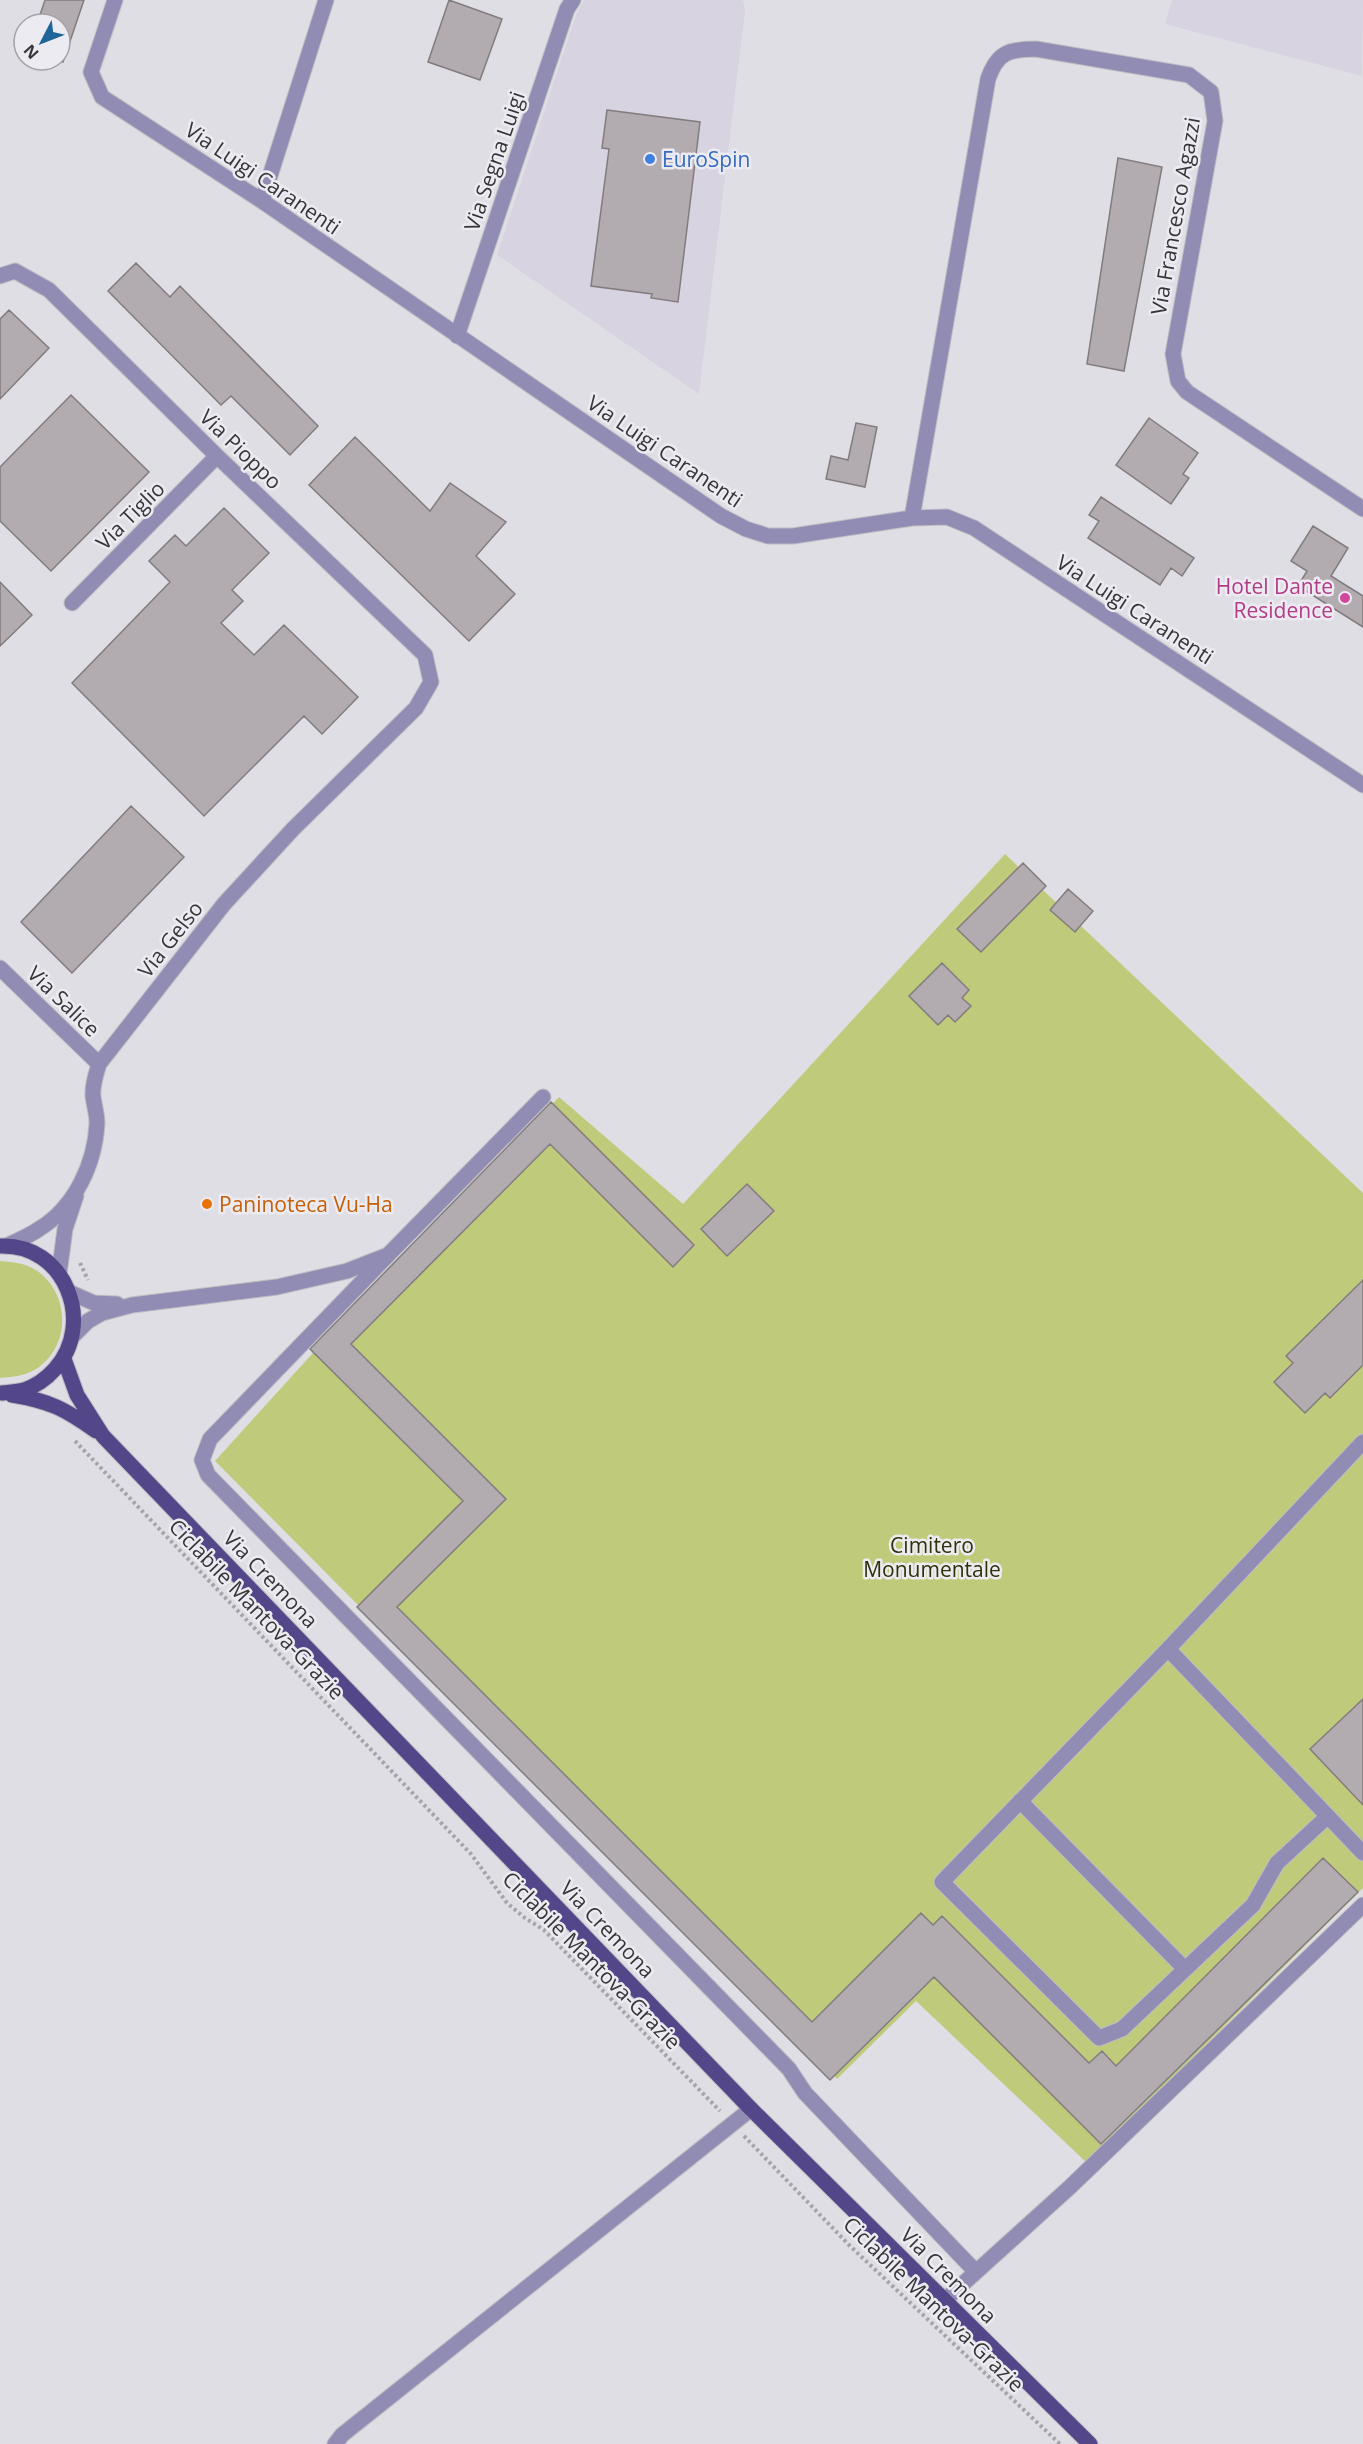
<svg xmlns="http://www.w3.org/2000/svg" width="1363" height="2444" font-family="'Open Sans',sans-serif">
  <rect width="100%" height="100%" fill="#e0dee5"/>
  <path fill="#d7d3e1" d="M584,0H743L745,11L699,394L497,255L576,15Z
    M1172,0H1363L1362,76L1165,24Z"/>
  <path fill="#c0ca7b" d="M1005,854L1363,1193V1888L1087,2163L916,2001L837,2079L386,1611L361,1608L215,1461L321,1344L559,1097L683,1204Z
    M0,1261C12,1262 25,1263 36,1270C71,1294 71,1346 36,1369C25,1376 12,1377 0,1378Z"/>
  <path fill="#b2abaf" stroke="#837c7f" stroke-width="1.5" d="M45,0H84L63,62L60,61V24H37Z
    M449,0L502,19L480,80L428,62Z
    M607,110L700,122L678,302L651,298L652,294L591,286L609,149L602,148Z
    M1118,158L1162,167L1124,371L1087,364Z
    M136,263L170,297L180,286L318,426L290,455L231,396L221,405L108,291Z
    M9,310L49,348L0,399V319Z
    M71,395L149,472L51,571L0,521V467Z
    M1149,418L1198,453L1183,474L1189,478L1171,504L1116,465Z
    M856,423L877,427L865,487L826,479L831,456L848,460Z
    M355,437L430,511L450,483L506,522L476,556L515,594L469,641L309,485Z
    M1101,497L1194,558L1182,576L1171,568L1160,585L1088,538L1099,521L1089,515Z
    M224,508L269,553L232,590L243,601L221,623L254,655L284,625L358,697L322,734L304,716L204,816L72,683L170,582L149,561L175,535L186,546Z
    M1313,526L1348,548L1331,576L1363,596V627L1298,586L1307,571L1291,561Z
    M0,582L32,615L0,646Z
    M131,806L184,857L72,973L21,922Z
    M1023,863L1046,886L981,952L957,929Z
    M1068,889L1093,911L1075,932L1050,910Z
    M942,963L969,990L962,998L971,1006L955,1022L948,1015L938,1025L909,996Z
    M551,1102L694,1245L673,1267L550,1144L351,1344L506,1499L397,1607L812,2022L921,1913L933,1925L942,1916L1089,2063L1102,2051L1116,2066L1323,1858L1358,1892L1101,2144L934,1977L830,2080L357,1607L463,1501L310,1349Z
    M747,1184L774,1211L727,1256L701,1229Z
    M1363,1280V1365L1330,1398L1325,1393L1305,1413L1274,1382L1293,1363L1286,1356Z
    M1363,1699V1805L1310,1749Z"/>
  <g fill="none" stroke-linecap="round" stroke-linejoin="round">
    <g stroke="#bebcc2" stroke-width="17">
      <path id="minor" d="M115,0L91,72L102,97L262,201L721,516L746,529L768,536H793L912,518L947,517L974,528L1363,785
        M262,201L326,0
        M0,276L15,271L49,290L217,456L425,655L431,682L416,708L293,829L224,904L99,1064C96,1074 92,1085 93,1096C94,1105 97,1114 97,1123C95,1164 75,1207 39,1229C29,1236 17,1241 6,1246
        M457,336L567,9L573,0
        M912,518L988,79C997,53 1008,49 1036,49L1189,75L1211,92L1215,121L1173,354L1178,381L1187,392L1363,509
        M72,603L217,456
        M0,968L99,1064
        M388,1255L210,1439L202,1460L208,1475L789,2069L805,2093L976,2272
        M59,1274L65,1229L76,1196
        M69,1292L94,1303L117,1304
        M73,1336L88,1321L102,1313L132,1305L277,1287L347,1271L388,1255L543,1097
        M1363,1442L1168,1649L1363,1853
        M1168,1649L942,1882L1099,2038L1122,2029L1253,1905L1277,1863L1328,1816
        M1020,1801L1185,1969
        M945,2300L1070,2187L1363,1905
        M335,2444L342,2435L751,2109"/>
    </g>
    <g stroke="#bebcc2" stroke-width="17">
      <path id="major" d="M0,1246C65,1243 96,1323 55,1369C47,1378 36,1386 24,1390C17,1392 9,1392 2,1393
        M64,1359L77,1395L103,1436L751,2109L1090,2444
        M12,1395C50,1401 65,1409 96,1431"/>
    </g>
    <path stroke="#a5a4a9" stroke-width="4" stroke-dasharray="3 3" stroke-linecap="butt" d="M80,1263L88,1280
      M75,1441L471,1854L507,1903L525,1918L544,1930L720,2111
      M744,2136L850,2246L1060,2444"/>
    <use href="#minor" stroke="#918cb3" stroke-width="15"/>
    <use href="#major" stroke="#534689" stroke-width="15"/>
  </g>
  <circle fill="#3f7fe0" stroke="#edebf2" stroke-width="2" cx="650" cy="159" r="6"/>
  <circle fill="#d1479c" stroke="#edebf2" stroke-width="2" cx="1345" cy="598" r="6"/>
  <circle fill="#e8710a" stroke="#edebf2" stroke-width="2" cx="207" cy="1204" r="6"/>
  <g text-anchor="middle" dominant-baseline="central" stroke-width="5" stroke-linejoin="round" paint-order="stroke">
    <g font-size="21" fill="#366cbe" stroke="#edebf2" text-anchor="start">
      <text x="662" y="159">EuroSpin</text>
    </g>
    <g font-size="21" fill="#363537" stroke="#edebf2">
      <text transform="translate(494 161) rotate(-71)">Via Segna Luigi</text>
      <text transform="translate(263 178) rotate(34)">Via Luigi Caranenti</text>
      <text transform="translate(1175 216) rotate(-80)">Via Francesco Agazzi</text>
      <text transform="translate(241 449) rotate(44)">Via Pioppo</text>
      <text transform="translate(665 451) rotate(34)">Via Luigi Caranenti</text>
      <text transform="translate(130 515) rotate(-45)">Via Tiglio</text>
      <text transform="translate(1135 609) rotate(33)">Via Luigi Caranenti</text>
      <text transform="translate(170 939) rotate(-52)">Via Gelso</text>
      <text transform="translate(64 1001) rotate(44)">Via Salice</text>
      <text transform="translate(271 1579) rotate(46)">Via Cremona</text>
      <text transform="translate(257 1609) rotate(46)">Ciclabile Mantova-Grazie</text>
      <text transform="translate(608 1929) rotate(46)">Via Cremona</text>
      <text transform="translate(592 1960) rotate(45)">Ciclabile Mantova-Grazie</text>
      <text transform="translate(949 2275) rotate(45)">Via Cremona</text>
      <text transform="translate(934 2304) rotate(44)">Ciclabile Mantova-Grazie</text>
    </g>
    <g font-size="21" fill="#b23c85" stroke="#edebf2" text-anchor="end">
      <text x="1333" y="586">Hotel Dante<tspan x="1333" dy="24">Residence</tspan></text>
    </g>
    <g font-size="21" fill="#c56008" stroke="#edebf2" text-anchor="start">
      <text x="219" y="1204">Paninoteca Vu-Ha</text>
    </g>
    <g font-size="21" fill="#2f3207" stroke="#edebf2">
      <text x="932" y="1545">Cimitero<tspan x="932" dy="24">Monumentale</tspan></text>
    </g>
  </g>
  <g transform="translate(42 42) rotate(228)"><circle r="28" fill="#edebf2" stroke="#a4a2a7" stroke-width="1.5"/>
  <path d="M0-4.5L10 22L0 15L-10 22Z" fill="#1e6599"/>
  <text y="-9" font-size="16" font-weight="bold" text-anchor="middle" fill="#363537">N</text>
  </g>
</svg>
